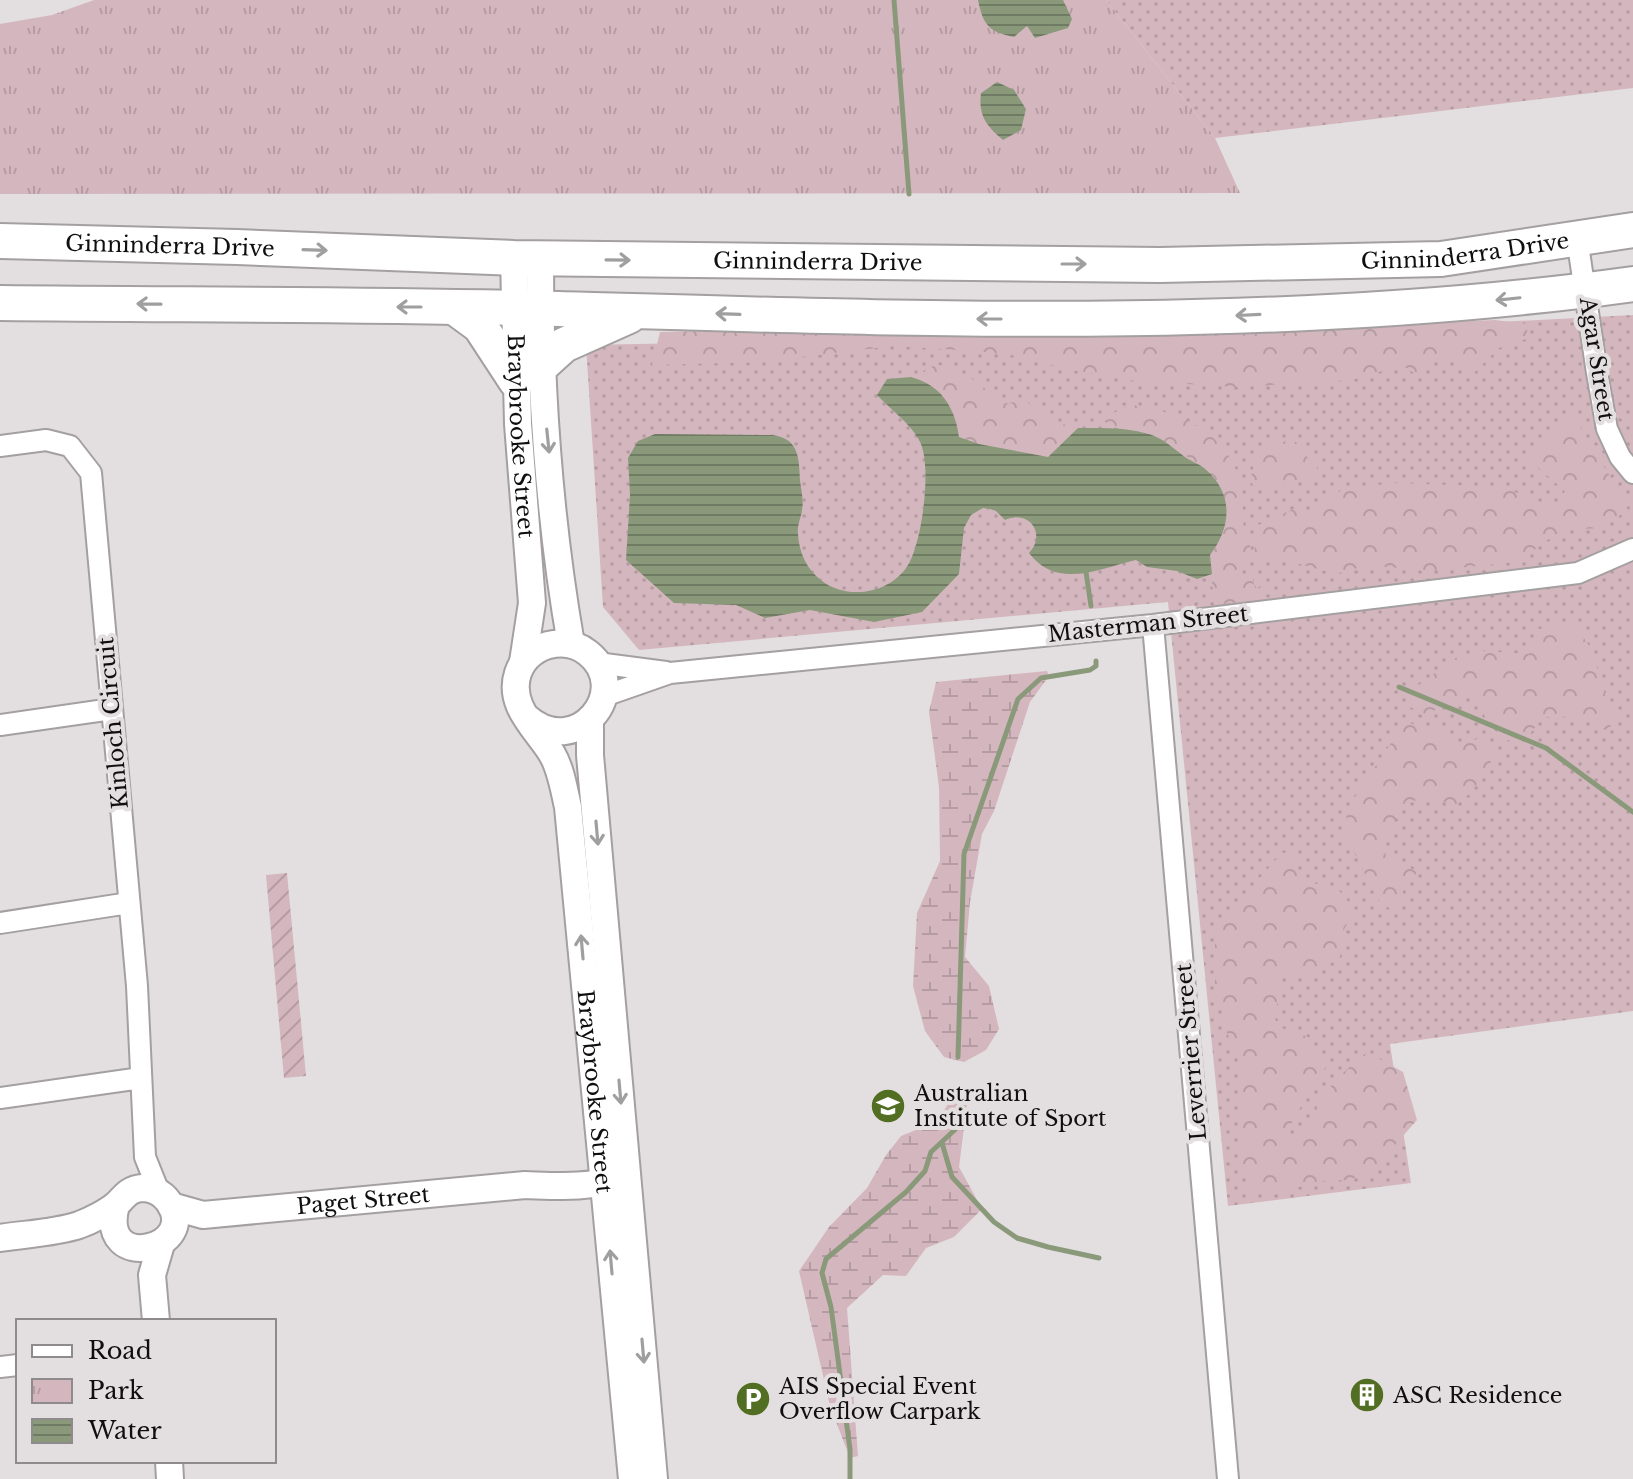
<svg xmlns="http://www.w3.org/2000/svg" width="1633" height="1479" font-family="'Libre Baskerville',serif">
  <defs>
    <pattern id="grass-dots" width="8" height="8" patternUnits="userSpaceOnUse" patternTransform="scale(2)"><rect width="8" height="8" fill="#d4b7be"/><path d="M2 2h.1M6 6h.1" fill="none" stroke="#b59ca2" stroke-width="1.8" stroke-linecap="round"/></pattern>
    <pattern id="forest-crowns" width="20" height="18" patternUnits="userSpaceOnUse" patternTransform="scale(2)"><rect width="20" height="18" fill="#d4b7be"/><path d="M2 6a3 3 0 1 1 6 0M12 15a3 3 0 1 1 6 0" fill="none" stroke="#b59ca2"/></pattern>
    <pattern id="wetland-marsh" width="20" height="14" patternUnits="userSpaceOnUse" patternTransform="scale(2)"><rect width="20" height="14" fill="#d4b7be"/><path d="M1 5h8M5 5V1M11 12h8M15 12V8" fill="none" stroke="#b59ca2"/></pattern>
    <pattern id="park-tufts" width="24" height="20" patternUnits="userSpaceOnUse" patternTransform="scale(2)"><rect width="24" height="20" fill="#d4b7be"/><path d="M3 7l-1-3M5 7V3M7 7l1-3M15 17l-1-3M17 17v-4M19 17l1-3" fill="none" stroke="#b59ca2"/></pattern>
    <pattern id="garden-furrows" width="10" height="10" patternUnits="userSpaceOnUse" patternTransform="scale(2)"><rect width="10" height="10" fill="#d4b7be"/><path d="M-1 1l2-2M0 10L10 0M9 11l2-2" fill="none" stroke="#b59ca2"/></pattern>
    <pattern id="water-rules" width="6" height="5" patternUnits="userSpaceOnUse" patternTransform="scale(2)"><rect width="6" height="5" fill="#8b997b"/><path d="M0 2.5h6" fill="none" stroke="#707b63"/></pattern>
  </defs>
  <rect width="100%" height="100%" fill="#e3dedf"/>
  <path fill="url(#grass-dots)" d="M1106,0H1633V88L1215,138Z
    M1633,315V1011L1390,1044L1411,1183L1228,1206L1168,602L639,650L603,607L586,345L1347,330Z"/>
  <path fill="url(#forest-crowns)" d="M1495,320L1528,324L1526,339L1499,348L1474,373L1458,359L1434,357L1421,378L1402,365L1352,380L1238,387L1135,381L1056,367L1019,356L974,351L893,346L760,362L652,365L660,332L894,327L1152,334Z
    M937,364L979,382L999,404L1026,401L1050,421L1078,428L1049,457L978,444L959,437C956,414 935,383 911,377Z
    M1130,405C1180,411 1232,433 1242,490C1244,500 1242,511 1243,521C1244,531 1249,542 1252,552L1238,581L1252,572L1254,585L1258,589L1266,583L1264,599L1223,604L1213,593L1210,555L1219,543L1225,528L1227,513L1201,465L1152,435L1112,427L1101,419Z
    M1576,413L1588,447L1606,469L1628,510L1601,528L1561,530L1518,562L1425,571L1369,565L1335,574L1300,564L1255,557L1254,527L1291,510L1315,511L1344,488L1398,483L1502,487L1555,508L1565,491L1528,459L1555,429Z
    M1269,441L1296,442L1308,458L1318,464L1315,475L1294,484L1257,490L1250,481L1257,452Z
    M1553,623L1576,625L1592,651L1607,701L1620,710L1607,732C1590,714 1566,717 1543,717L1529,735L1506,741L1486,722L1481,700L1469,695L1426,714L1410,707L1416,687L1457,657L1483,651L1529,654L1536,631Z
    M1405,722L1437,730L1457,745L1481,738L1495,755L1471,793L1456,804L1432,800L1406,801L1383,842L1386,857L1397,859L1417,872L1404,889L1395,912L1380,902L1370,886L1360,862L1345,838L1347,809Z
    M1290,850L1303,881L1337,888L1355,910L1343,931L1340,957L1312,976L1283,977L1274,1018L1282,1028L1308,1037L1327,1065L1292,1121L1288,1151L1335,1080L1367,1052L1403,1072L1417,1120L1372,1171L1349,1180L1319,1181L1285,1191L1248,1190L1238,1146L1242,1106L1237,1055L1227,1033L1215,986V929L1280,855Z"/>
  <path fill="url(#wetland-marsh)" d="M1047,671L1049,676L1030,702L994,811L982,834L970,902L965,957L989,986L999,1029L986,1050L964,1062L944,1057L925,1031L913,986L917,913L940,861L939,787L929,712L936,682Z
    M952,1097H962L967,1104L959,1167L982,1209L954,1237L926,1248L906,1276L883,1275L847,1308L858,1456L850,1458L830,1406L799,1271L829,1227L867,1188L886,1155L901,1136L938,1121Z"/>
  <path fill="url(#park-tufts)" d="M94,0H1106L1215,138L1240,193L0,194V24L52,15Z"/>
  <path fill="url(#garden-furrows)" d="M287,873L306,1076L284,1078L266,875Z"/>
  <path fill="url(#water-rules)" d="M978,0H1063L1072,19L1068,28L1035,38L1027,26L1014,37C989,32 983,25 978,0Z
    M997,82L1014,90L1026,109L1021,130L1003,140C986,126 978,115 981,93Z
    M911,377C941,385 955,407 959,437L979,444L1048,457L1078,428C1102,428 1128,427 1152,435C1166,440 1176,451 1188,459C1193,462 1199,464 1204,468C1234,493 1232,526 1210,555L1212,574L1197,579L1177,571L1147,567L1136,560C1098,569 1057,590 1029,553C1047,534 1029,509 1005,520L996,511L990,509L983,508L971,515L964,528L959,574L922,612L874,622L810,610L765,618L736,605L674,603L626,560L630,495L628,458L638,441L655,434L772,435C799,438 799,458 800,480C801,489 804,501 802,510C801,518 797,525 798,534C799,553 807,570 822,581C849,601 891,593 908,565C922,543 933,463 919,440C910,423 890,409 877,395L887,379Z"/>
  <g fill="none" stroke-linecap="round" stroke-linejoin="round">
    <path stroke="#8b997b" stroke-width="5" d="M894,0L909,194
      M1086,572L1091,606
      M1399,687L1546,748L1633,812
      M958,1057L964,854L1018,699L1041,678L1090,670L1096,666V661
      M942,1143L952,1177L994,1222L1017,1238L1048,1247L1099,1258
      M850,1479V1449L831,1307L822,1273L826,1259L906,1192L925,1171L931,1152L961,1124L962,1097"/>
    <g stroke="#a49fa0" stroke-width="24">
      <path id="minor" d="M1577,238L1597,373L1607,429L1620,457L1633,473
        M0,446L46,440L70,446L91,473L137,986L145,1157L159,1192
        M1153,625L1228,1479
        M597,663L666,672
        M604,696L670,673L1153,625L1578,573L1633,549
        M0,725L112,709
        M0,923L129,903
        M0,1098L141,1078
        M0,1367L18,1365"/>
    </g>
    <g stroke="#a49fa0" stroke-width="30">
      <g id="tertiary">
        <path id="s1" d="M514,258L518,424L532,603L523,662"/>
        <path d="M540,259C540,387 549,518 571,644"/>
        <path id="s2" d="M526,717C576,762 634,690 588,653C578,645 566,642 554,644C537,646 523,658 518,673C507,706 537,729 552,754C561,769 564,790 568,807L632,1479"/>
        <path d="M590,720V755L654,1479"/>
        <path id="s3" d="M171,1206L203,1215L525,1185C557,1186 589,1189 620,1177"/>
        <path d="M0,1238C25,1234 55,1233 79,1225C90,1221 108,1212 117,1204C125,1196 129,1189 142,1188C152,1188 162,1193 168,1201C203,1248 97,1276 116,1205"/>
        <path d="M156,1321L152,1275L161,1244"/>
        <path d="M169,1461L170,1479"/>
      </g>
    </g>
    <g stroke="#a49fa0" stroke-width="38">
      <g id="primary">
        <path id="s4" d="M0,241L237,247L514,258L1160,265L1441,259L1633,230"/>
        <path d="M0,303C186,305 372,304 559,309C917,319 1277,333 1633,284"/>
        <path d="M454,307L480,326L516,381"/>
        <path d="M543,364L564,345L629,316"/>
      </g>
    </g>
    <use href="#minor" stroke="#fff" stroke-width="20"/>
    <use href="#tertiary" stroke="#fff" stroke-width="26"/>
    <use href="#primary" stroke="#fff" stroke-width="34"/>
  </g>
  <defs><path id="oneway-shaft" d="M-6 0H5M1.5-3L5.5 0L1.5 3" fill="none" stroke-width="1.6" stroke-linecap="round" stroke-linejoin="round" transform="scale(2)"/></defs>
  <g stroke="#9f9f9f">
    <use href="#oneway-shaft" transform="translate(315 250) rotate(2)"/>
    <use href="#oneway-shaft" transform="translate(618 260) rotate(1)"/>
    <use href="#oneway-shaft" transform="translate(1074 264)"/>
    <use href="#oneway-shaft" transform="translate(1508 299) rotate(174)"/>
    <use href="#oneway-shaft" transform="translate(149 304) rotate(-179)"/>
    <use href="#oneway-shaft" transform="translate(409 307) rotate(-180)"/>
    <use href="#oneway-shaft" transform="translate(728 314) rotate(-178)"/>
    <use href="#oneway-shaft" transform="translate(1248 315) rotate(177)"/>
    <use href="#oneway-shaft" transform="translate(989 319) rotate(-180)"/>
    <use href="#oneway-shaft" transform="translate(548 441) rotate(84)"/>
    <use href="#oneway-shaft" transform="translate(597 833) rotate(85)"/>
    <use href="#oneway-shaft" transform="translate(582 947) rotate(-95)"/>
    <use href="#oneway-shaft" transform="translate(620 1092) rotate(85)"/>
    <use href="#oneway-shaft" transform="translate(611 1262) rotate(-95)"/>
    <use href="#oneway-shaft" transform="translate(643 1351) rotate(85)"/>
  </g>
  <defs>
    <g id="university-disc" transform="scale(1.8)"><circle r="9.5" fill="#516e23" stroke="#e3dedf"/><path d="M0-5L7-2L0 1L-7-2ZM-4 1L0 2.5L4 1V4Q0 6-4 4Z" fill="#fff"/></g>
    <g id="building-disc" transform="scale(1.8)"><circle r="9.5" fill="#516e23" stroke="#e3dedf"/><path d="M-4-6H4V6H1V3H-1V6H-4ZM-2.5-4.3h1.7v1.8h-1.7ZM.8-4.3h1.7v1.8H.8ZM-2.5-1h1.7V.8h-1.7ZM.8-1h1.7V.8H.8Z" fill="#fff"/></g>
    <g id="parking-disc" transform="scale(1.8)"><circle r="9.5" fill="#516e23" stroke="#e3dedf"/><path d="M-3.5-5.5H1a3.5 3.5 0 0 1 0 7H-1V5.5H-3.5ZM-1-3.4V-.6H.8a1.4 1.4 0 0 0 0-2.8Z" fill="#fff"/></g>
  </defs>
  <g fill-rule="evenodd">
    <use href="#university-disc" x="888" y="1106"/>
    <use href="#building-disc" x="1367" y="1395"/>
    <use href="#parking-disc" x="753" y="1399"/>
  </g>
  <g text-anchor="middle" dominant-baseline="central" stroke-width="8" stroke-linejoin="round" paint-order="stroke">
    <g font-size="22" fill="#100e0f" stroke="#e3dedf">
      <text stroke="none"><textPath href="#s4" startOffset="170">Ginninderra Drive</textPath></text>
      <text stroke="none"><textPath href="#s4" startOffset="1466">Ginninderra Drive</textPath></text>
      <text stroke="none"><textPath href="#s4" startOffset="818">Ginninderra Drive</textPath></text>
      <text transform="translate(1597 359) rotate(81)">Agar Street</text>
      <text stroke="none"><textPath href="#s1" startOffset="178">Braybrooke Street</textPath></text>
      <text transform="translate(1148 624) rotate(-6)">Masterman Street</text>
      <text transform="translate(113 723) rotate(-95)">Kinloch Circuit</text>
      <text transform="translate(1191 1052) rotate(-95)">Leverrier Street</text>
      <text stroke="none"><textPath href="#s2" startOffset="664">Braybrooke Street</textPath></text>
      <text stroke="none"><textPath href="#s3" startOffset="194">Paget Street</textPath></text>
    </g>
    <g font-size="22" fill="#100e0f" stroke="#e3dedf" text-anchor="start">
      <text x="914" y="1093">Australian<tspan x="914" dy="25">Institute of Sport</tspan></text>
      <text x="779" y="1386">AIS Special Event<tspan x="779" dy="25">Overflow Carpark</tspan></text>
      <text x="1393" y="1395">ASC Residence</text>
    </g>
  </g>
  <rect x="16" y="1319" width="260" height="144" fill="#e3dedf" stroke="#8f8b8c" stroke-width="2"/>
  <rect x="32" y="1345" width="40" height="12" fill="#ffffff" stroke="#8f8b8c" stroke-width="2"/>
  <text x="88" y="1359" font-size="24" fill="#100e0f">Road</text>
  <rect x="32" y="1379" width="40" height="24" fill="url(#park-tufts)" stroke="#8f8b8c" stroke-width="2"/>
  <text x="88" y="1399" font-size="24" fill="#100e0f">Park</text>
  <rect x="32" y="1419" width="40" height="24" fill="url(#water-rules)" stroke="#8f8b8c" stroke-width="2"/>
  <text x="88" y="1439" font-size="24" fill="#100e0f">Water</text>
</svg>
